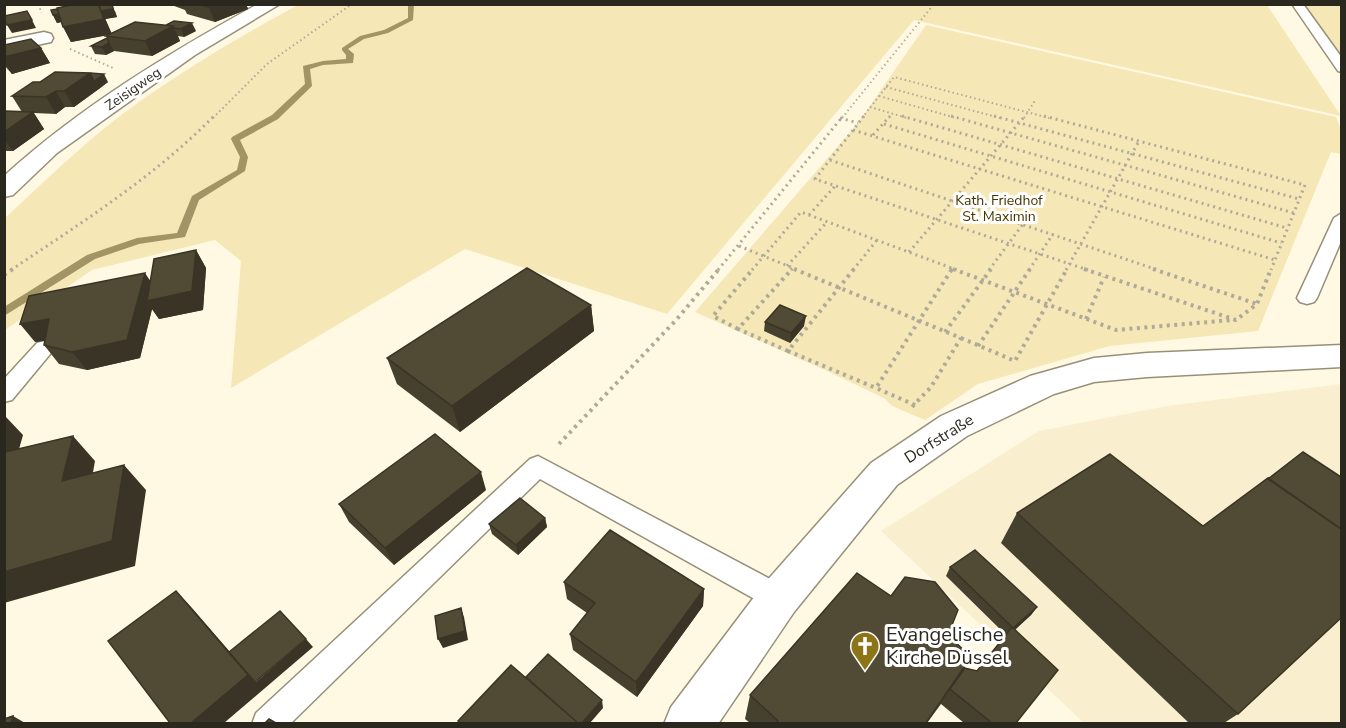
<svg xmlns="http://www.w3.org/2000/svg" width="1346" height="728" font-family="'Nunito Sans',sans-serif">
  <rect width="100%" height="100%" fill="#fff9e4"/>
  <path fill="#f9efce" d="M1341,384V723H1084L881,531L1039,431L1167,406Z"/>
  <path fill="#f6e7b6" d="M298,5H1267L1341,116L914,20L667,314L465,249L231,388L241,261L215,240L92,270L5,330V218C48,178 91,136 139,102C190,66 244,34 298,5Z
    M1304,5H1341V57Z
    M926,25L1336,117L1341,129V154L1331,152L1258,331L1110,346L978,384L925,420L892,406L884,398L829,372L695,312L858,123Z"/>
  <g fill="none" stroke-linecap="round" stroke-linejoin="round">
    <path fill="#a29464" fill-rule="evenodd" d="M408,4H414L413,20L388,33L364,39L348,49L354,54L353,63L323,65L310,69L312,86L278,119L240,140L248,157L245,171L199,200L185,237L139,244L95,259L4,316V307L87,255L137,238L177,233L192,196L237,170L240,157L231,139L232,137L272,115L305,84L303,66L323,61L346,59V55L342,50V48L360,36L384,30L408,18Z"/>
    <g stroke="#979079" stroke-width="3">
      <path id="service" d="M1292,4H1303L1342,58V72L1338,71Z
        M1342,213V239L1317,298L1314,302L1307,304L1300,302L1297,298L1334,218Z
        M44,341L51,343L54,348L51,353L12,400L4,402V379L37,343Z
        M538,456L789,589L793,598L789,607L779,611L769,607L540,479L290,724H252L256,713L530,459Z"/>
    </g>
    <g stroke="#979079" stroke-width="3">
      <path id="minor" d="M258,4H280L195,55L57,153L13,195L4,197V176C80,107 169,53 258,4Z
        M44,32L51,34L53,38L51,42L4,52V40Z
        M1342,345V367L1147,377L1094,382L1054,394L967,436L897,485L794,612L718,724H664L671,707L764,584L871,463L941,416L1030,376L1094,358L1147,353Z"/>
    </g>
    <path stroke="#afaa9a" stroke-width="2" stroke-dasharray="1.5 3" stroke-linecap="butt" d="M39,4L41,13
      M70,49L113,68
      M886,87L1000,118
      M879,96L956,118
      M870,107L907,118
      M213,118L267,64L352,4
      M842,118L934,4
      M862,118L894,77L1049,118
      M889,118L892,114
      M1024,118L1036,99"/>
    <path stroke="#afaa9a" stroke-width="3" stroke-dasharray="2 4" stroke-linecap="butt" d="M864,116L815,179L1088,270
      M902,116L1287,228
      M951,116L1294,213
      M994,116L1299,199
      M1044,116L1305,185L1271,270
      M840,118L858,123
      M884,124L1281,243
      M853,130L1275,260
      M873,135L890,116
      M830,160L1158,270
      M809,215L835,186
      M739,246L798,270
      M909,252L1025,116
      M787,266L827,222
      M11,270C81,223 154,177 214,116
      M718,270L843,116
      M752,270L801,212L957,270
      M791,270L793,268
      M853,270L877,240
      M951,270L953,268
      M989,270L1023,224
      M1029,270L1053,234
      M1066,270L1139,141"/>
    <path stroke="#afaa9a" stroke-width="4" stroke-dasharray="3 4.5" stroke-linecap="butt" d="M794,269L961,338L931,387L909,410
      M854,269L788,351L876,388
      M953,269L1116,330L1232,320
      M1084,269L1236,320L1257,304L1271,269
      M1153,269L1257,304
      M4,275L13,269
      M1086,319L1104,277
      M738,329L713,316L753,269
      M945,332L991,269
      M961,338L1015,361L1067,269
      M978,346L1030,269
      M788,351L738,329L792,269
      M915,405L876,388L952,269
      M559,444L677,319L719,269"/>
    <use href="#service" fill="#fff" fill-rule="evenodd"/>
    <use href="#minor" fill="#fff" fill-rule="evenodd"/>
  </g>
  <path fill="#46402e" d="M169,4H246L248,9L215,22L187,14L185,10Z
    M100,8L115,11L117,17L105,19L104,16L111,33L135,22L196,31L184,37L178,36L180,41L152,56L114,51L106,55L95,54L91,46L107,38L106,36L109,35L71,42L61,22L57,23L53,15Z
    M4,45L41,48L50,63L12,74L4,65Z
    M55,72L108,82L74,107H65L56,114L34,113L44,129L13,151H4V111L22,112L12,96L40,82Z
    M196,250L206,268L203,310L159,319L152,309L140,358L87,370L59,364L44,345L45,341L35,342L150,281Z
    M591,305L594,331L460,432L397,384L387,358Z
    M765,322L804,326L790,343L764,331Z
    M486,490L394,565L349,522L339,504Z
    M1017,513L1238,714L1224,723H1189L1001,543Z
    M545,518L547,527L518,555L492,534L489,524Z
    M950,567L1037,607L1031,615L1015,630L1016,723H964L941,704L927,723H750L745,719L750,695L948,635L965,668L977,671L1006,635L946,576Z
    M564,582L704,589L703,606L637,697L573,650L570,634L587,613L567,599Z"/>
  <path fill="#393425" d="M112,4L117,17L105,19L104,16L112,34L71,42L63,27L101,11Z
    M216,4H246L248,9L215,22L209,7Z
    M66,13L70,20L57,23L53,15Z
    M32,20L36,28L12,33L7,25Z
    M192,23L196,31L184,37L181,29Z
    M173,26L180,41L152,56L145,41Z
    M109,43L114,51L106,55L102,47Z
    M41,48L50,63L12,74L4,62V57Z
    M90,73L99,89L74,107L64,91Z
    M104,74L108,82L99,89L94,81Z
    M56,91L65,107L56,114L46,97Z
    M33,112L44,129L13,151L4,139V132Z
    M196,250L206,268L203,310L159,319L152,309L140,358L87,370L72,352L145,273L157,291Z
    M591,305L594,331L460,432L452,406Z
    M806,316L804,326L790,343L791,333Z
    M49,319L63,337L35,342L20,324Z
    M6,417L23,435L9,485L4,486V420Z
    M73,436L95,461L87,506L62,481Z
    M124,465L146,490L135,566L4,603V572Z
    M481,472L486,490L394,565L385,548Z
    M545,518L547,527L518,555L516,545Z
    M704,589L703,606L637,697L636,682Z
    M176,591L192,608L256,682L306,639L313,647L224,723H191Z
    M1037,607L1031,615L1007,636L1013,628Z
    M461,608L464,617L468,640L443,648L438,639Z
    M602,700L603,708L590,723H582Z
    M13,716L25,723H11Z"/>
  <path fill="#514a35" stroke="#393425" stroke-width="1.5" d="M76,4H98L104,19L63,27L57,8Z
    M104,4H112L113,9L101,11L99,6Z
    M198,4H216L209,7Z
    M57,9L59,14L53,15L51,10Z
    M27,11L32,20L7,25L4,20V16Z
    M174,21L192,23L181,29L174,28L173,26L166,25Z
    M135,22L173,26L145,41L106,36Z
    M107,38L109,43L102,47L91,46Z
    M31,39L41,48L4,57V45Z
    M55,72L90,73L64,91H56L46,97L12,96L33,82H40Z
    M90,73L104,74L94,81Z
    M4,111L33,112L4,132Z
    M196,250L192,291L147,301L154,259Z
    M527,268L591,305L452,406L387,358Z
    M145,273L127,340L72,352L44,345L49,319L20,324L29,296Z
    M780,305L806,316L791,333L765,322Z
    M435,434L481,472L385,548L339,504Z
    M73,436L62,481L124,465L112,541L4,572L5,452Z
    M1303,452L1341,477V529L1268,479Z
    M1110,454L1203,526L1268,478L1341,529V618L1238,714L1017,513Z
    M520,498L545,518L516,545L489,524Z
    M610,530L704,589L636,682L570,634L595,603L564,582Z
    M975,550L1037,607L1013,628L950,567Z
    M857,573L891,596L905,577L935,582L958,610L948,635L971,657L926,723H776L778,721L750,695Z
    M176,591L248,675L191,723H170L108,641Z
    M461,608L465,631L438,639L435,616Z
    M280,611L306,639L255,682L229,652Z
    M1012,627L1058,670L1016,723H992L950,689L965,668L977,671Z
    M548,654L602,700L582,723H578L526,677Z
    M511,665L578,723H460L458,721Z
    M13,716L11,723H4V719Z
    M269,719L276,723H265Z"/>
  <defs>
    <g id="church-pin" transform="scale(1.5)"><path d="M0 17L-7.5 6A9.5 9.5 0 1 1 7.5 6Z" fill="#8c7417" stroke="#fff"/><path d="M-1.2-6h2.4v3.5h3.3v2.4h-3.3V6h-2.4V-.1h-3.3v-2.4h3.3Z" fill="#fff"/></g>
  </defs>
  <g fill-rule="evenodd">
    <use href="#church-pin" x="865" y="646"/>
  </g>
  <g text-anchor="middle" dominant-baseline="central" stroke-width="6" stroke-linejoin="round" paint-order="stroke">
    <g font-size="14" fill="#2a271e" stroke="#fff">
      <text transform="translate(133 89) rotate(-35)">Zeisigweg</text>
    </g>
    <g font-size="14" fill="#433500" stroke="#fff">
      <text x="999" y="200">Kath. Friedhof<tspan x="999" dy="16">St. Maximin</tspan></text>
    </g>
    <g font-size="16" fill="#2a271e" stroke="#fff">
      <text transform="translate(939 439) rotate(-32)">Dorfstraße</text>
    </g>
    <g font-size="20" fill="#2a271e" stroke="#fff" text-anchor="start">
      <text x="886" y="634">Evangelische<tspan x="886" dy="23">Kirche Düssel</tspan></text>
    </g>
  </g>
  <rect width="1346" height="728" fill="none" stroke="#2a271e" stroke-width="12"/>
</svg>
